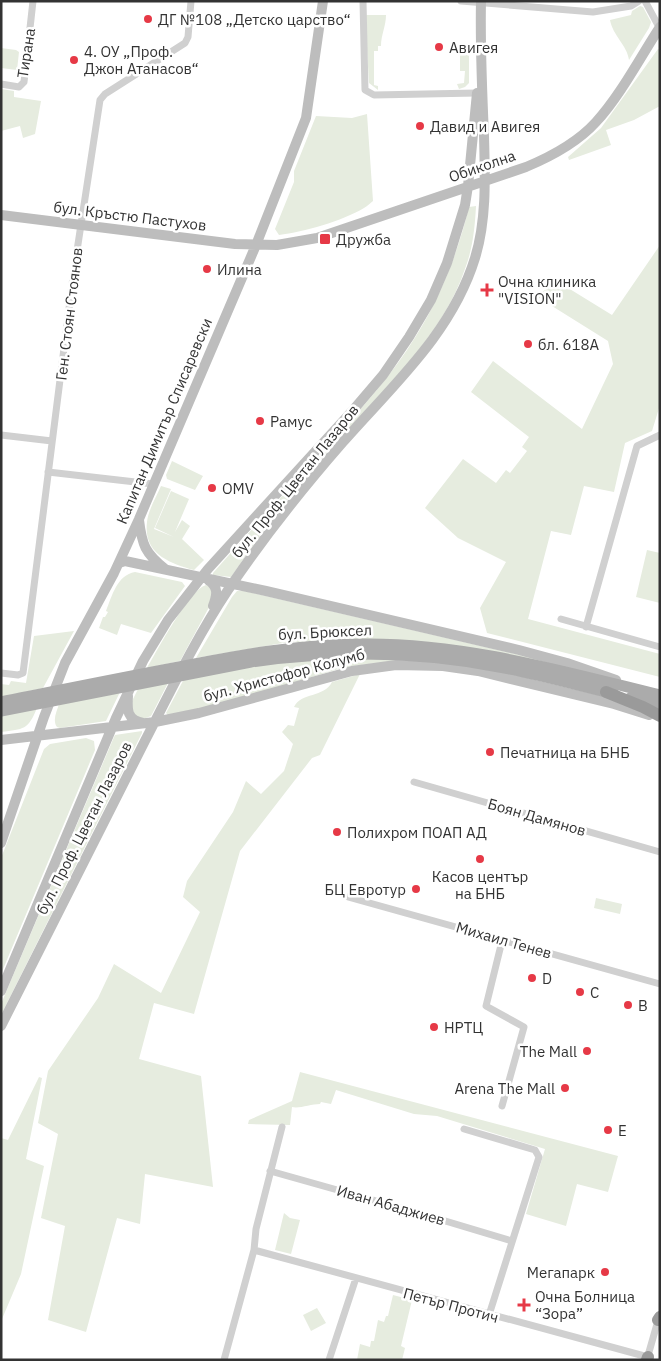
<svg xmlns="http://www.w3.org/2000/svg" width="661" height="1361" font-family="'IBM Plex Sans',sans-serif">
  <rect width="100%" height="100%" fill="#fff"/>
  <path fill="#e6ecdf" d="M640,6L643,7L651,22L649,28L629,60C627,45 613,36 610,20L631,15L632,11Z
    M365,15H386C386,26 381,35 381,46H378V51H374V85L378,86V90L369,83Z
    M1,48L16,50L19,52L17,70L1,68Z
    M658,49L660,50V106L634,120L606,130L611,145L569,160L568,157L601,128Z
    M460,53H467L469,56V83L465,87L459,89L457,84L464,83L465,71H460Z
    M1,89L14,91V97L41,101L35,134L23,138L20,126L1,131Z
    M367,114L373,201C370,203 368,206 364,208C342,221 304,232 279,235L275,229L294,182V171L316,116L352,118Z
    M476,206C475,226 473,247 466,266C443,338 378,394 329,450C294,490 261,533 231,577L213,575V573C252,529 291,486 330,443C361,409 392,375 416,336C441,296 458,252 469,207Z
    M660,245V405L652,431L625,443L614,492L584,486L571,535L551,531L528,619L660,654V677L487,633L480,608L506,562L458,538L425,508L463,459L496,483L506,470L510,473L527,451L522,447L529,437L471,392L493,361L582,429L613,364L608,341L536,296L551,286L560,283L612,315Z
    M172,461L203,476L195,490L167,479L166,475Z
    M161,486L171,489L154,529L174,537L155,528L171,491L189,499L175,532L182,520L190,526L182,539L204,560L194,570C170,563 143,554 147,522C148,511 156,497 161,486Z
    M647,550L660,553V603L636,597Z
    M135,572L182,582L185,586L151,633L121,624L117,635L99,628L103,617H105L108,612L106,611C112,596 117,575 135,572Z
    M206,585L212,588L214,598L180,661L147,668C157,651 189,590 206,585Z
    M237,591H244L533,658L581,671L341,639L283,643L196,658L232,597Z
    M74,631L43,688L1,697V684L9,685L11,681L26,683L34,636Z
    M389,658L402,661L368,664L342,668L225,703L168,715L166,713L184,679L257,666L295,661Z
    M360,674L320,755L312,758L240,851L194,1014L154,1003L139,1059L201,1076L213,1187L145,1174L140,1224L117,1218L86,1332L48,1320L65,1226L41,1218L58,1134L38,1123L48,1071L98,998L114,964L161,993L200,912L183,897L187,881L233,812L246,781L261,794L284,771L293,744L282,732L288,725L294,726L299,708L294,707C301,692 324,698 332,682Z
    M168,683L151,716L143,719L135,718L131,703L138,689Z
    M120,692L106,721L60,728L57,727C52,720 57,711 59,704Z
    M37,708C28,730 24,729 1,732V715Z
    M142,731V733L1,1015V1004L114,737L115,735Z
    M86,738L94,741L95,750L1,974V858L44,749L50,744Z
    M596,898L622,904L620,914L594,908Z
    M300,1072L618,1156L608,1192L577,1184L566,1226L526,1214L545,1149L437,1116L414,1114L336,1090L331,1104L321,1102L320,1104C311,1104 299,1109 292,1107L290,1125L248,1124L249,1120L292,1101Z
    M39,1077L42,1078L26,1159L44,1166L21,1274L2,1319L1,1138L8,1140Z
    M284,1213L290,1218L300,1220L291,1254L275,1250Z
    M393,1295L412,1300L401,1346L405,1348L402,1360H357L360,1344L370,1347L371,1341H374L378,1320L384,1322L386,1316H388Z
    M317,1308L326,1323L311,1331L303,1315Z"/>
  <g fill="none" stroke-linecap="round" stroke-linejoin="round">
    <path stroke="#d0d0d0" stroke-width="7" d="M363,1L365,90L374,95L477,93
      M461,1L593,12L631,6L639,1
      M645,1L659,27
      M1,84L19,87L24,82L33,1
      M1,435L52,441
      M48,472L153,484
      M561,619L660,647
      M586,627L637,446L660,435
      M1,673L18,675L23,673L73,277L100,100L105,94L185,43L188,37L191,1
      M414,782L660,852
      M348,897L660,984
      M502,1106L524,1027L486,1006L502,941
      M464,1129L535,1150L539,1157L489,1315
      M270,1171L412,1211L512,1241
      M254,1250L648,1357
      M647,1359L659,1317
      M224,1360L254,1250L256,1229L282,1127
      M329,1360L356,1278"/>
    <path stroke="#bdbdbd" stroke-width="10" d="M1,215L235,244L277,245L317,238L526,167C550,157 578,142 596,122C620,96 641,56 660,27
      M139,520C142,545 145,553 165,569
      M119,563L125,561L266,591L519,650L567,663L616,680
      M208,580C219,587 217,595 213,606
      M128,696C127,710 127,720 143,723
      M1,740L155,722L199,713L352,671L396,665L443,666L478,671L614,704L649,715
      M1,843L44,717L65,663L114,573L139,519L256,245L306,118L323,1
      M1,991L116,718L143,661L168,620L208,569L354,409L383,375L409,337L431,300L447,263L465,205L468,186L477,93
      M1,1026C51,928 99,830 149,733C174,684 198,635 228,590C263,538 302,489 343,442C393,385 452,333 475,258C487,219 485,176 484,136C482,91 480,46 481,1"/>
    <path stroke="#ababab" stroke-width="11" d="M630,698L660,704
      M1,702C61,690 120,678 179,667C240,655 300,644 363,644C464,643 562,671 660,695
      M1,711L251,662C335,650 415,651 499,667C537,674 576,685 614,694"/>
    <path stroke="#9a9a9a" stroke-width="12" d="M606,692L643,707L660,716
      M658,1320L660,1317
      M647,1360L648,1357"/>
  </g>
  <g fill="#e63946" stroke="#fff" stroke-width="2">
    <circle cx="148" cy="19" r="5"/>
    <circle cx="439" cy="47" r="5"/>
    <circle cx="74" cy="60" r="5"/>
    <circle cx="420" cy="126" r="5"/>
    <rect x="319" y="233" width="12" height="12" rx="2.5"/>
    <circle cx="207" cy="269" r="5"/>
    <path d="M484.5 282.5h5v5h5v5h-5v5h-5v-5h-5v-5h5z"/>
    <circle cx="528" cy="344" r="5"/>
    <circle cx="260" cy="421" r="5"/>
    <circle cx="212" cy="488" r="5"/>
    <circle cx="490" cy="752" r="5"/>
    <circle cx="337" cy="832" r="5"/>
    <circle cx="480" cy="859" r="5"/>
    <circle cx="416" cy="889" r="5"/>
    <circle cx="532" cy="978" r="5"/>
    <circle cx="580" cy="992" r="5"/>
    <circle cx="628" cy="1005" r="5"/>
    <circle cx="434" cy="1027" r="5"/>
    <circle cx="587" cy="1051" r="5"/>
    <circle cx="565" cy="1088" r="5"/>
    <circle cx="608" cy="1130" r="5"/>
    <circle cx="605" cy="1272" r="5"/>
    <path d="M521.5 1297.5h5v5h5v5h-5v5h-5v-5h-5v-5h5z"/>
  </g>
  <g text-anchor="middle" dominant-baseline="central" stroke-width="5" stroke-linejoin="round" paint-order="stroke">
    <g font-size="15" fill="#333" stroke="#fff" text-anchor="start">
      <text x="158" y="19">ДГ №108 „Детско царство“</text>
      <text x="449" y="47">Авигея</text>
      <text x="84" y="51">4. ОУ „Проф.<tspan x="84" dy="17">Джон Атанасов“</tspan></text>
      <text x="430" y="126">Давид и Авигея</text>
      <text x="336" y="239">Дружба</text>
      <text x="217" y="269">Илина</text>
      <text x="498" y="281">Очна клиника<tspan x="498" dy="17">"VISION"</tspan></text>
      <text x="538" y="344">бл. 618А</text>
      <text x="270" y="421">Рамус</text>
      <text x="222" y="488">OMV</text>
      <text x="500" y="752">Печатница на БНБ</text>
      <text x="347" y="832">Полихром ПОАП АД</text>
      <text x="480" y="876" text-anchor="middle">Касов център<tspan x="480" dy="17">на БНБ</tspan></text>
      <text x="406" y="889" text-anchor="end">БЦ Евротур</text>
      <text x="542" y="978">D</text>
      <text x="590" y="992">C</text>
      <text x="638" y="1005">B</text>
      <text x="444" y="1027">НРТЦ</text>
      <text x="577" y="1051" text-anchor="end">The Mall</text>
      <text x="555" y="1088" text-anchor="end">Arena The Mall</text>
      <text x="618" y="1130">E</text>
      <text x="595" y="1272" text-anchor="end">Мегапарк</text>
      <text x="535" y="1296">Очна Болница<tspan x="535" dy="17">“Зора”</tspan></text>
    </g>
    <g font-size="15" fill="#333" stroke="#fff">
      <text transform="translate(26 53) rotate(-81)">Тирана</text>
      <text transform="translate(482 166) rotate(-19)">Обиколна</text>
      <text transform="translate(130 216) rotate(7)">бул. Кръстю Пастухов</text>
      <text transform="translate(69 314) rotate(-83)">Ген. Стоян Стоянов</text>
      <text transform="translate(164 421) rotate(-67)">Капитан Димитър Списаревски</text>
      <text transform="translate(295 481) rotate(-51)">бул. Проф. Цветан Лазаров</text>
      <text transform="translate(325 632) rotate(-3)">бул. Брюксел</text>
      <text transform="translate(284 675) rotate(-15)">бул. Христофор Колумб</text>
      <text transform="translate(537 817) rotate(16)">Боян Дамянов</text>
      <text transform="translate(84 828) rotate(-63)">бул. Проф. Цветан Лазаров</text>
      <text transform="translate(504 940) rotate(16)">Михаил Тенев</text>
      <text transform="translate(391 1205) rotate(16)">Иван Абаджиев</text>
      <text transform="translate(451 1305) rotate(15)">Петър Протич</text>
    </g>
  </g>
  <rect width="661" height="1361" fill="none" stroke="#333333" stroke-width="5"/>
</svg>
